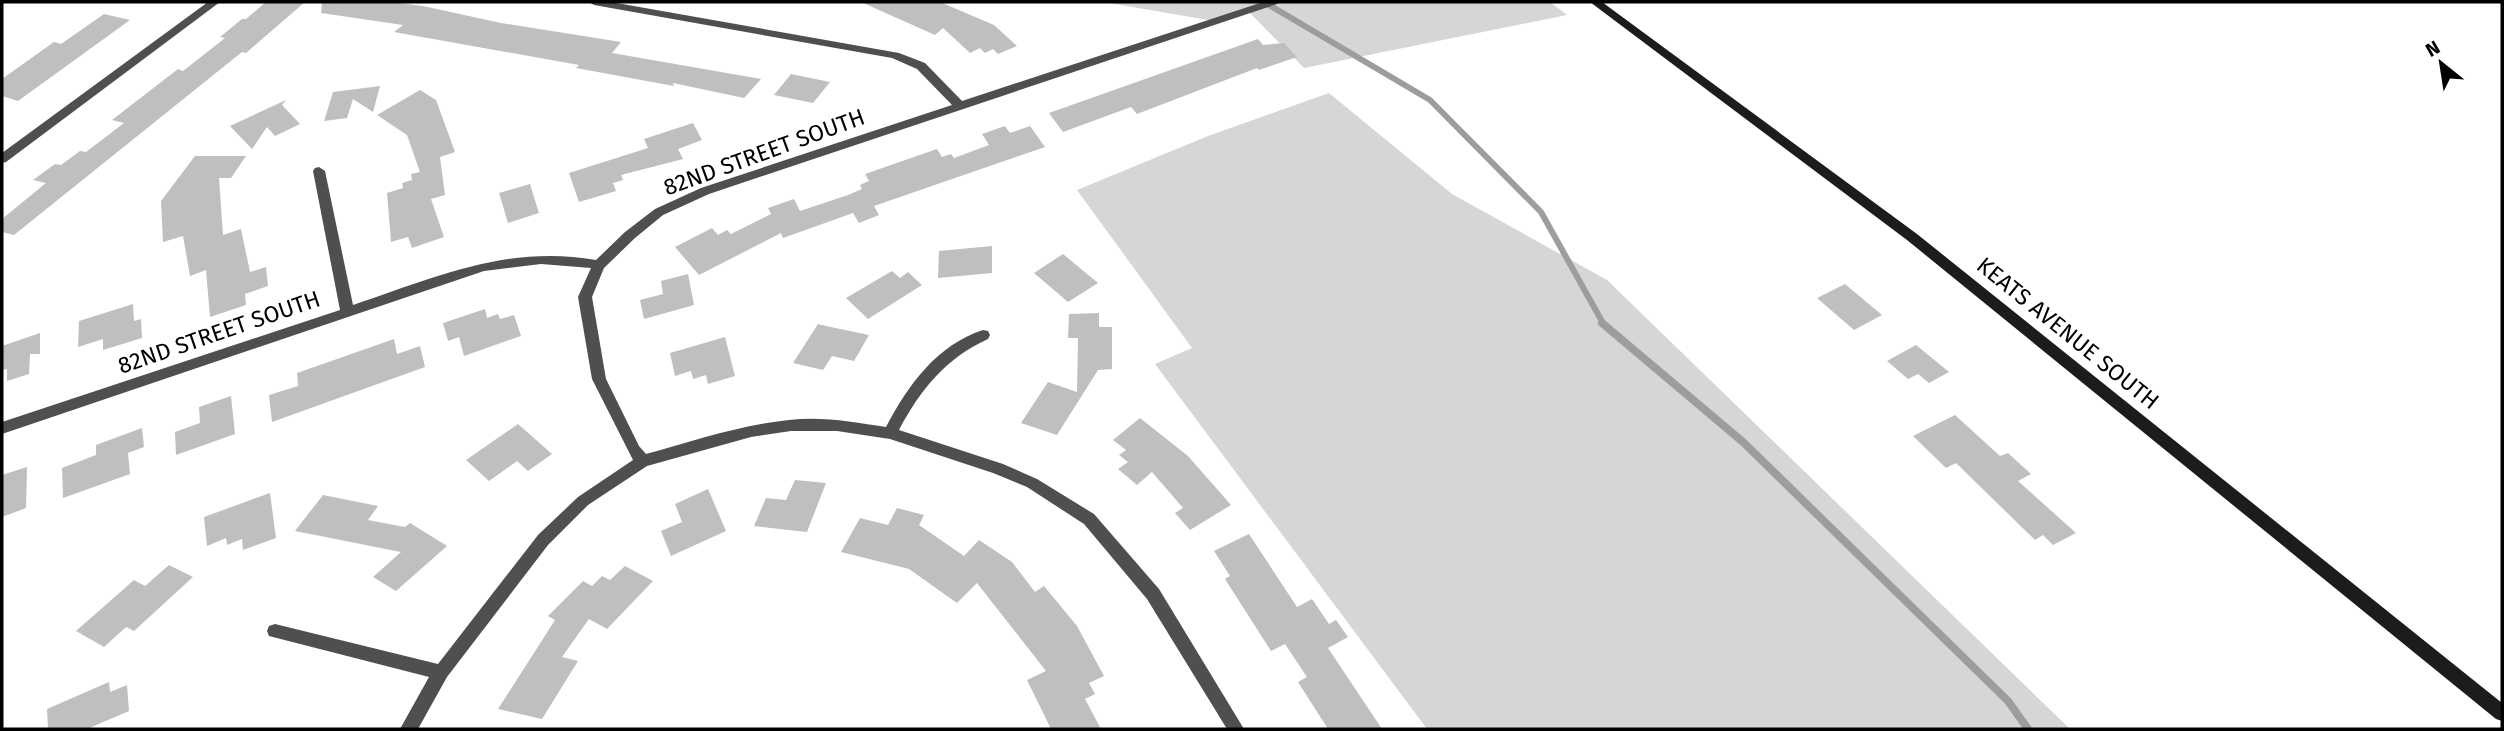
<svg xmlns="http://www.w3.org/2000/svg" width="2504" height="731" font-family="'Fira Sans',sans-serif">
  <rect width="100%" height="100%" fill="#fff"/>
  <path fill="#d6d6d6" d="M1103,2H1550L1567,15L1304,68L1247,10L1214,21Z
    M1329,93L1452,194L1607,280L2070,729H1427L1155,364L1192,348L1077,190L1208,136Z"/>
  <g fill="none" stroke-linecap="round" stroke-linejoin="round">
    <path stroke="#9d9d9d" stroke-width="6" d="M1264,2L1430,100L1541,212L1604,325"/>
    <path stroke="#9d9d9d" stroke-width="8" d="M1602,323L1743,442L2008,701L2028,729"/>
  </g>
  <path fill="#bfbfbf" d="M266,2H305L246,53L242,52L14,235L2,232V219L46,183L33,180L55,164L61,165L80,151L86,152L124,123L112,120L178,69L183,71L225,38L220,37L242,19H246Z
    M322,2H391L423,6L501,23L621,42L612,53L761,79L744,98L673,83L674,86L576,68L579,65L394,32L403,25L321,13Z
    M861,2H940L994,25L1017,46L998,54L993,49L985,53L980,48L970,53L943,28L935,35Z
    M104,14L130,20L18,101L2,96V79L54,42L61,44Z
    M1258,39L1263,45L1284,43L1297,57L1259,70L1257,68L1137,114L1131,107L1063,132L1049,113Z
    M791,74L830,82L813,103L774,95Z
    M380,86L373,112L353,99L347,118L324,121L333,92Z
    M420,90L436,100L455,152L440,157L445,195L431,199L444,237L412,248L408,237L391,242L387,193L403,188L402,183L412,180L411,174L420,172L407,135L377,115Z
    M286,100L282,105L300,124L275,136L267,127L252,149L230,126Z
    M693,123L702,140L678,149L683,159L621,175L623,180L613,183L616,191L579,202L569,173L648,148L644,139Z
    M1005,126L1010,133L1030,126L1045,147L874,206L879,215L859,223L853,213L783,238L781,233L699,275L675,247L712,228L718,235L727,230L731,234L771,214L768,208L794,199L800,211L848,195L862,189L860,185L869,181L865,174L937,149L942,157L951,154L954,158L989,145L982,134Z
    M195,156H246L231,178H219L223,235L241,229L250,272L266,267L268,286L245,294L246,305L210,317L206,270L190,276L183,236L163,242L161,201Z
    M530,184L539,213L508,223L499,193Z
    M992,246V273L938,278L939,251Z
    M1063,254L1098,283L1068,302L1034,273Z
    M892,271L900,278L908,272L922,285L868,319L846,298Z
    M688,274L694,305L644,319L640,300L663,294L661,281Z
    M1845,284L1882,315L1854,330L1817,298Z
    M133,304L134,321L141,319L142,338L103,350V339L78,347L79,321Z
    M485,309L487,318L498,314L500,319L514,315L521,336L464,356L459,337L448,341L443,323Z
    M1099,313V327H1112V369L1098,370L1057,435L1021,423L1048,382L1077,392L1078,338H1068L1069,314Z
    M818,324L826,326L869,335L854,361L832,356L823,370L793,363Z
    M40,333V354H30L29,374L7,381V369L2,370V346Z
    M725,337L735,376L708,384L706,375L693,379L691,371L675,376L670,353Z
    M394,339L397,354L420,346L425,367L272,422L269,395L298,386L297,373Z
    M1916,345L1949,372L1929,383L1918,374L1908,379L1887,361Z
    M231,396L235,434L176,455L175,432L200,423L199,407Z
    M1955,415L2000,456L2008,453L2031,474L2018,481L2076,533L2053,545L2043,535L2035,540L1956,463L1946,468L1913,436Z
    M1140,418L1188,456L1231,505L1190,530L1175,513L1183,508L1152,472L1137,485L1118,469L1128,462L1119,455L1126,450L1113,440Z
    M518,424L552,454L528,471L517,461L489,481L466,460Z
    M142,428L144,447L128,453L130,474L63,498L62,468L96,455V445Z
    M27,467L26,508L2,517V475Z
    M795,480L826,483L807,532L754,526L766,498L786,500Z
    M708,489L726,531L671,556L661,531L682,522L675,504Z
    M270,493L276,538L243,550L242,539L227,545L226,538L207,546L204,517Z
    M323,495L378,506L368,520L405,527L410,523L447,546L396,591L373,577L401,552L295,531Z
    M897,508L924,515L919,525L964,556L979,540L1012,562L1035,592L1044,586L1077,626L1104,676L1089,683L1095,694L1085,699L1101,729H1051L1027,680L1046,671L977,583L957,603L909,569L841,552L860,518L888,525Z
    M1249,534L1297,607L1312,599L1329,624L1336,620L1348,637L1328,648L1382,729H1328L1298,682L1307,677L1285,644L1271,651L1225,579L1230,576L1214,551Z
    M169,565L193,577L134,631L126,627L104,647L76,631L134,580L145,586Z
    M625,566L653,581L607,629L589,619L562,657L578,661L542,719L498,709L555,620L548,616L583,581L592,586L602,576L610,580Z
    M109,682L110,692L127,685L129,711L87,729H48L47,709Z"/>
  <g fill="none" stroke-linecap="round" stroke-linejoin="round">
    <path fill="#4f4f4f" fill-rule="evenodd" d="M208,2H220L6,162L2,163V153Z
      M589,2H611L899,53L925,63L962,101L1263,2H1278L1277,4L709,194L663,215L635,238L604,268L592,297L606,379L639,446L646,454C693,441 740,425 789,420C821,416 854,422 886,427C908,385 937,345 983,330L988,331L990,335L988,339C946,358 920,390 899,430L1003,464L1037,479L1094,514L1159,589L1244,729H1227L1147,599L1084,524L1027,487L993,473L890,439L837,431H791L751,437L647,466L588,505L548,545L447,677L418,729H400L429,677L269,636L267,631L269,626L275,624L438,664L538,535L578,497L633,460L592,379L578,297L591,268L541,264L484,271L2,434V422L340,310L313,171L315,168L319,167L325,171L353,305C434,278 508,244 596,260L625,232L655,209L701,188L952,105L917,69L892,58L594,5Z"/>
    <path fill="#1c1c1c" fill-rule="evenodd" d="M1590,2H1602L1917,234L2502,703V721L2496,719L1907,240Z"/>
  </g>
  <g text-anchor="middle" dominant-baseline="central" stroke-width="5" stroke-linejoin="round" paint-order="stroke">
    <g font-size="23" fill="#000" stroke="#fff">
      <text transform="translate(764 152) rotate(-20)">82ND STREET SOUTH</text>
      <text transform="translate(219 332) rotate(-19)">82ND STREET SOUTH</text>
      <text transform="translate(2068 333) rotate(39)">KEATS AVENUE SOUTH</text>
    </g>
  </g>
  <rect width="2504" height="731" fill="none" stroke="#000000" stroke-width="7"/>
  <g transform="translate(2441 63) rotate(330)" stroke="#ffffff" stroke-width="5" paint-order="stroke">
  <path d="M0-5L12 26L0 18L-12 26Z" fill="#000000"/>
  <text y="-10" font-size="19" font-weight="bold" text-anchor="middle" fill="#000000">N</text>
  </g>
</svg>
